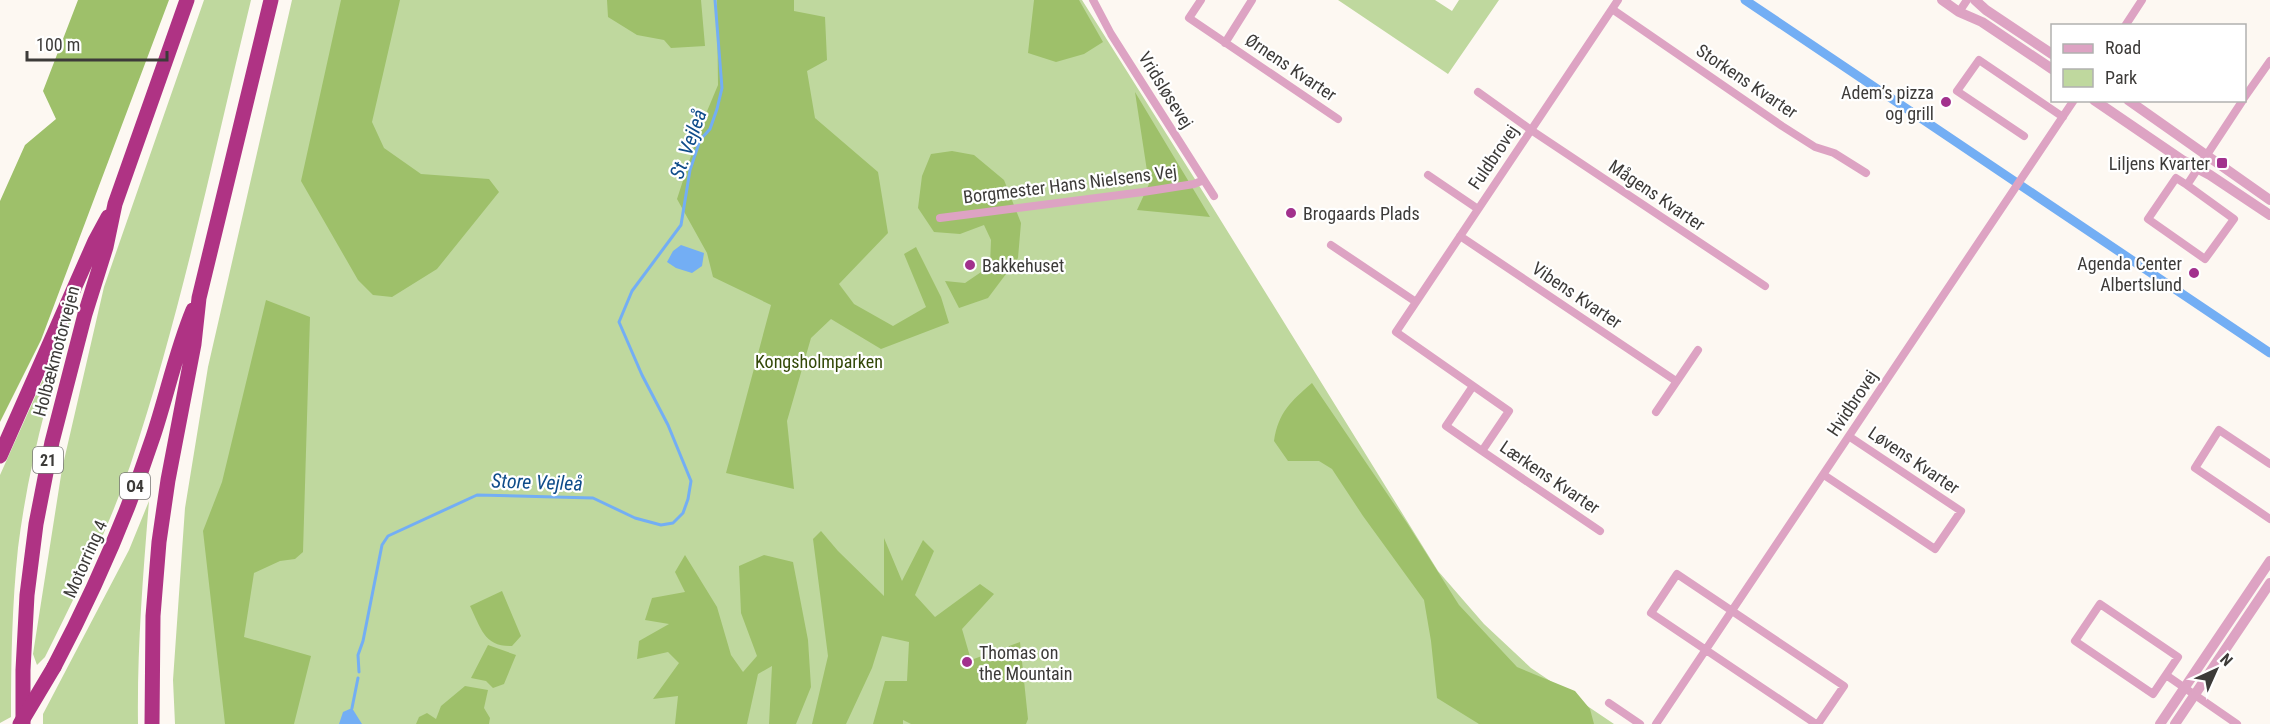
<svg xmlns="http://www.w3.org/2000/svg" width="2270" height="724" font-family="'Roboto Condensed',sans-serif">
  <rect width="100%" height="100%" fill="#fdf8f2"/>
  <path fill="#bfd89e" d="M204,0H251C213,156 181,314 130,466C107,532 76,595 45,657L37,665L33,654L62,469L104,287Z
    M292,0H1082L1210,203L1438,571L1484,624L1531,668L1614,724H175L173,680L185,508L208,367Z
    M1338,0H1435L1452,11L1459,0H1499L1448,74Z
    M75,308C50,386 28,467 18,548C12,605 11,661 11,717L0,723V475Z
    M149,501C143,575 137,649 138,724H43V714L129,550Z"/>
  <path fill="#9ec06a" d="M78,0H169L41,340L0,422V201L25,145L56,119L43,91Z
    M341,0H400L372,122L384,148L421,174L489,179L499,192L437,269L392,297L373,295L358,280L301,181Z
    M607,0H701L705,46L671,48L664,40L637,35L608,17Z
    M717,0H794V11L825,17L827,60L807,71L815,118L878,172L888,233L839,284L854,304L893,326L926,307L904,254L916,247L941,297L949,323L881,349L831,319L811,338L787,421L794,489L726,473L771,305L713,277L707,253L677,199L700,128L718,85Z
    M1034,0H1079L1103,42L1084,54L1056,62L1028,53Z
    M1135,92L1210,217L1137,210L1149,184Z
    M952,151L974,155L1004,180L1021,223L1018,258L988,298L959,308L945,281L965,283L990,266L991,240L984,225L960,234L934,232L918,208L922,176L931,154Z
    M266,300L310,317L303,552L295,559L280,561L254,573L244,637L311,656L294,724H225L203,531L222,482Z
    M1312,383L1407,523L1459,605L1517,667L1575,691L1590,709L1594,724H1479L1437,698L1431,641L1424,600L1363,516L1332,469L1319,461H1288L1274,441C1278,413 1291,401 1312,383Z
    M821,531L838,551L884,596V538L902,581L923,540L934,551L915,595L935,617L980,584L994,594L962,629L971,660L1020,642L1028,719L1026,724H911L903,720V724H873L885,681H907L909,642L882,636L872,668L846,724H812L828,656L813,539Z
    M685,555L717,607L731,655L743,672L757,656L741,613L739,566L764,555L793,562L808,640L811,687L796,724H769L772,666L758,674L747,724H675L678,696L653,699L679,663L668,652L637,659L639,641L669,624L645,620L652,598L685,592L675,572Z
    M502,591L521,636L512,646C484,647 481,628 470,606Z
    M488,645L516,655L504,684L493,688L486,681L471,678Z
    M465,686L488,690L484,708L490,718L489,724H416L419,717L427,713L436,719L441,706Z"/>
  <path fill="#73aef4" d="M681,245L704,253L702,266L692,273L676,268L667,262L673,251Z
    M352,708L362,724H339L343,712Z"/>
  <g fill="none" stroke-linecap="round" stroke-linejoin="round">
    <path stroke="#73aef4" stroke-width="3" d="M359,672L358,655L363,641L382,545L388,536L477,495L593,498L635,518L661,525L673,523L683,513L688,499L691,481L668,425L642,375L619,322L632,291L681,225L690,170L700,140L710,129L717,109L722,88L715,0
      M352,708L358,678"/>
    <path stroke="#73aef4" stroke-width="9" d="M1745,0L2270,353"/>
    <path stroke="#dda3c3" stroke-width="8" d="M1093,0L1111,34L1214,196
      M1201,0L1189,18L1338,119
      M1612,9L1782,126L1815,147L1834,153L1866,173
      M1959,12L1967,0
      M2125,26L2142,0
      M1225,43L1252,0
      M1478,92L1531,130L1765,286
      M2244,98L2270,61
      M2024,136L1957,91L1979,60L2063,117
      M1428,175L1478,209
      M2187,185L2234,219L2205,259L2148,219L2176,178L2187,185L2243,100
      M940,218L1143,192L1194,184L1204,180
      M1460,236L1676,381
      M1331,245L1416,302
      M1473,386L1446,426L1482,451
      M1656,412L1698,350
      M2270,464L2219,430L2195,468L2270,519
      M1824,475L1935,549L1961,511L1850,437
      M1600,531L1482,451L1509,411L1396,332L1618,0
      M2100,604L2178,657L2153,694L2075,641Z
      M2166,675L2237,724
      M1609,703L1640,724
      M1656,724L2074,100
      M1816,724L1651,613L1677,574L1844,686L1818,724"/>
    <path stroke="#dda3c3" stroke-width="10" d="M1942,0L1959,12L1982,22L2052,69
      M1975,0L1986,10L2052,54
      M2094,100L2182,160L2210,175L2270,215
      M2128,100L2270,200
      M2160,724L2270,561
      M2175,724L2270,583"/>
    <path stroke="#af3384" stroke-width="15" d="M0,456L95,241L108,217
      M54,667C93,593 127,516 153,437C167,395 176,351 193,310
      M23,724V670L27,595L36,524L52,442L85,314L106,247L115,204L187,0
      M152,724L153,616L159,542L168,480L194,344L199,298L271,0"/>
    <path stroke="#af3384" stroke-width="15" d="M20,724L54,667"/>
  </g>
  <g fill="#a2318d" stroke="#fff" stroke-width="2">
    <circle cx="1946" cy="102" r="6"/>
    <rect x="2216" y="157" width="12" height="12" rx="3"/>
    <circle cx="1291" cy="213" r="6"/>
    <circle cx="970" cy="265" r="6"/>
    <circle cx="2194" cy="273" r="6"/>
    <circle cx="967" cy="662" r="6"/>
  </g>
  <g text-anchor="middle" dominant-baseline="central" stroke-width="4.5" stroke-linejoin="round" paint-order="stroke">
    <g fill="#fff" stroke="#777674" stroke-width="1.5">
      <rect x="33" y="447" width="30" height="26" rx="4.5"/>
      <rect x="120" y="473" width="30" height="26" rx="4.5"/>
    </g>
    <g font-size="16" font-weight="bold" fill="#3d3b39">
      <text x="48" y="460">21</text>
      <text x="135" y="486">O4</text>
    </g>
    <g font-size="18" fill="#3d3b39" stroke="#fff">
      <text transform="translate(1291 67) rotate(34)">Ørnens Kvarter</text>
      <text transform="translate(1747 81) rotate(34)">Storkens Kvarter</text>
      <text transform="translate(1166 90) rotate(58)">Vridsløsevej</text>
      <text transform="translate(1493 157) rotate(-56)">Fuldbrovej</text>
      <text transform="translate(1070 184) rotate(-7)">Borgmester Hans Nielsens Vej</text>
      <text transform="translate(1657 195) rotate(34)">Mågens Kvarter</text>
      <text transform="translate(1577 295) rotate(34)">Vibens Kvarter</text>
      <text transform="translate(56 351) rotate(-75)">Holbækmotorvejen</text>
      <text transform="translate(1852 403) rotate(-56)">Hvidbrovej</text>
      <text transform="translate(1914 460) rotate(34)">Løvens Kvarter</text>
      <text transform="translate(1550 477) rotate(34)">Lærkens Kvarter</text>
      <text transform="translate(85 559) rotate(-66)">Motorring 4</text>
    </g>
    <g font-size="18" fill="#3d3b39" stroke="#fff" text-anchor="end">
      <text x="1934" y="92">Adem’s pizza<tspan x="1934" dy="21">og grill</tspan></text>
      <text x="2210" y="163">Liljens Kvarter</text>
      <text x="1303" y="213" text-anchor="start">Brogaards Plads</text>
      <text x="2182" y="263">Agenda Center<tspan x="2182" dy="21">Albertslund</tspan></text>
      <text x="982" y="265" text-anchor="start">Bakkehuset</text>
      <text x="979" y="652" text-anchor="start">Thomas on<tspan x="979" dy="21">the Mountain</tspan></text>
    </g>
    <g font-size="18" fill="#334807" stroke="#fff">
      <text x="819" y="361">Kongsholmparken</text>
    </g>
    <g font-size="20" font-style="italic" fill="#0f4c8a" stroke="#fff">
      <text transform="translate(688 144) rotate(-70)">St. Vejleå</text>
      <text transform="translate(537 482) rotate(2)">Store Vejleå</text>
    </g>
  </g>
  <rect x="2051" y="24" width="195" height="78" fill="#ffffff" stroke="#b1b1b0" stroke-width="1.5"/>
  <rect x="2063" y="44" width="30" height="9" fill="#dda3c3" stroke="#b1b1b0" stroke-width="1.5"/>
  <text x="2105" y="54" font-size="18" fill="#3d3b39">Road</text>
  <rect x="2063" y="69" width="30" height="18" fill="#bfd89e" stroke="#b1b1b0" stroke-width="1.5"/>
  <text x="2105" y="84" font-size="18" fill="#3d3b39">Park</text>
  <g transform="translate(2216 670) rotate(45)" stroke="#ffffff" stroke-width="4.5" paint-order="stroke">
  <path d="M0-4.5L10 22L0 15L-10 22Z" fill="#3d3b39"/>
  <text y="-9" font-size="16" font-weight="bold" text-anchor="middle" fill="#3d3b39">N</text>
  </g>
  <path d="M27 51v9h140v-9" fill="none" stroke="#3d3b39" stroke-width="3"/>
  <text x="36" y="51" font-size="18" fill="#3d3b39" stroke="#ffffff" stroke-width="4.5" paint-order="stroke">100 m</text>
</svg>
